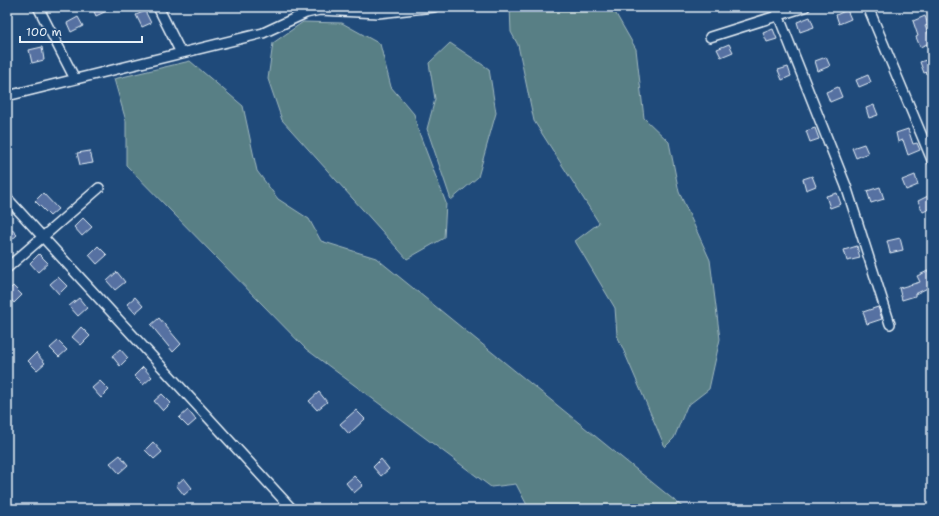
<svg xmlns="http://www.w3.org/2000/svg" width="939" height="516" font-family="'Shantell Sans',sans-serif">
  <rect width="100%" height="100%" fill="#1f4a7a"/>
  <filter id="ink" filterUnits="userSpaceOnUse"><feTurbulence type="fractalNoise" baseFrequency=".025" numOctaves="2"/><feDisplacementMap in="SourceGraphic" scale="8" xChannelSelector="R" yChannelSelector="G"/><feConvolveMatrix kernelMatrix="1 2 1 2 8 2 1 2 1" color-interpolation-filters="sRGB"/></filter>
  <g filter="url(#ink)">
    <path fill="#587f85" stroke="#a0b8be" d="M510,7H612L636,49L644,118L669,142L679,192L710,260L720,339L709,389L687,406L674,438L665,447L617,335L615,308L575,241L599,223L534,121L518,45L511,32Z
      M303,22L342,23L380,44L391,87L414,114L418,130L446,203L444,238L407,259L282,120L268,79L273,43Z
      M450,43L489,69L496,113L478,177L451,200L427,129L435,99L429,63Z
      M190,61L243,106L257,171L278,199L309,219L321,241L376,258L685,509H529L516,484L491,487L306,349L126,165V121L114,79Z"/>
    <path fill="#5771a2" stroke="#e8f1f8" d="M92,7H115L96,16Z
      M847,10L851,19L839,24L836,15Z
      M145,11L151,23L142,27L136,15Z
      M925,16L928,25L925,26L932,42L920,47L916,37L918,36L913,21Z
      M78,17L83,26L71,32L67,23Z
      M810,17L814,27L800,32L797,22Z
      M773,29L777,39L767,42L763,33Z
      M729,44L733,52L721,57L717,49Z
      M42,47L44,60L32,63L29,50Z
      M826,57L830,66L818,71L815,61Z
      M929,59L932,70L924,73L920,62Z
      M788,67L791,76L782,80L778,70Z
      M868,75L871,82L859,87L856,80Z
      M838,87L842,97L830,102L826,92Z
      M874,105L878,115L869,118L866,108Z
      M815,128L819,139L810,142L806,131Z
      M908,129L913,144L917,143L920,150L908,155L903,140L898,142L896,133Z
      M864,144L868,153L856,158L852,148Z
      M90,151L93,163L80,165L77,153Z
      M915,175L918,185L906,190L902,180Z
      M812,176L816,186L806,190L803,179Z
      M880,187L884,199L871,203L867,191Z
      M43,193L58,209L50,216L35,201Z
      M837,193L841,204L830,208L826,196Z
      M930,195L932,208L923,212L918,201Z
      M83,218L92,227L82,236L74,227Z
      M7,224L17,235L7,244Z
      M900,238L903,250L890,253L887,241Z
      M98,246L107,255L97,264L89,255Z
      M857,246L860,258L847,261L844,250Z
      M39,254L48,263L38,272L30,263Z
      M932,269V286L915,294V296L902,300L899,288L920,282L917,276Z
      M117,272L125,282L115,290L107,281Z
      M58,277L67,286L59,294L50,284Z
      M13,286L22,295L14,303L7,295V292Z
      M135,297L143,306L135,313L127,304Z
      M79,298L87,308L78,316L69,306Z
      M878,307L882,319L867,324L863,312Z
      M159,318L181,344L173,352L151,325Z
      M81,327L90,336L81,345L72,337Z
      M58,341L67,350L59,357L50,348Z
      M120,349L128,358L120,366L112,356Z
      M36,353L45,363L37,370L28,361Z
      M143,367L152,377L143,385L134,376Z
      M100,381L109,390L101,398L92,388Z
      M319,392L327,402L317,410L309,401Z
      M162,394L171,403L163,411L154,401Z
      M188,410L196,420L188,427L179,418Z
      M356,410L365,419L349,434L340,424Z
      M153,442L162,452L154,459L145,450Z
      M120,455L128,465L119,473L110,463Z
      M381,459L389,469L381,476L373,467Z
      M354,476L363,485L354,493L346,483Z
      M184,478L192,488L184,495L176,485Z"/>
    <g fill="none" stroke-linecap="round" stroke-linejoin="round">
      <g stroke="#e8f1f8" stroke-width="12">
        <path id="minor" d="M38,7L75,79
          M158,7L181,53
          M775,7L846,186L890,324
          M868,7L932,160
          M710,37L805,7
          M7,96L263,33L306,13L320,10L378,13L434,7
          M7,198L292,509
          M7,268L99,188"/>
      </g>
      <use href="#minor" stroke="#1f4a7a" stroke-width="9"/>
    </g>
  </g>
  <rect width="939" height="516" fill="none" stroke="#1f4a7a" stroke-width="24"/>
  <rect x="12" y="12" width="915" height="492" fill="none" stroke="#e8f1f8" stroke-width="1.5" filter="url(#ink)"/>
  <path d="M20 36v6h122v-6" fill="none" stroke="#e8f1f8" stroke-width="2"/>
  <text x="26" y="36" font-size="12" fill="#e8f1f8" stroke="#1f4a7a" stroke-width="3" paint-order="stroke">100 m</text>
</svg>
